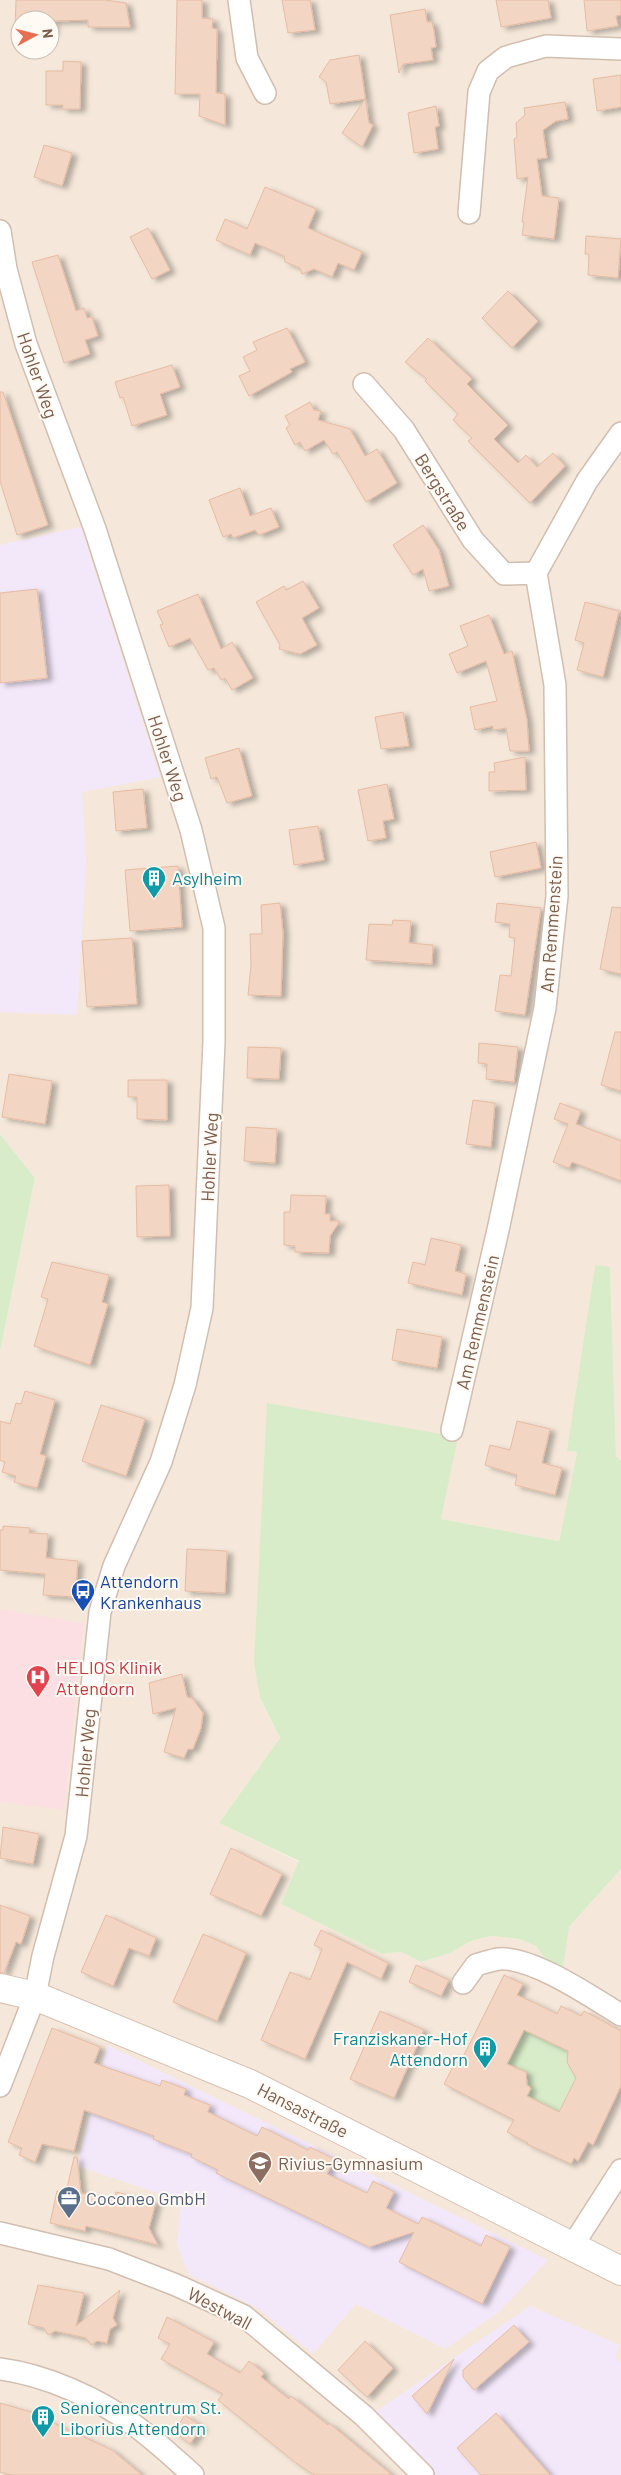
<svg xmlns="http://www.w3.org/2000/svg" width="621" height="2475" font-family="Barlow,sans-serif">
  <defs>
    <filter id="shadow"><feDropShadow dx="5.5" dy="3" stdDeviation="2.5" flood-color="#0004"/></filter>
  </defs>
  <rect width="100%" height="100%" fill="#fdf6ec"/>
  <path fill="#f5e8da" fill-rule="evenodd" d="M0,0H621V1461L616,1458L610,1268L595,1265L568,1451L577,1452L559,1541L441,1519L457,1437L260,1699L280,1738L219,1823L299,1862L281,1904L382,1954L401,1952L421,1962L450,1953L471,1941L491,1936L519,1939L536,1946L547,1961L569,1927L621,1869V2475H0V1352L35,1178L0,1134ZM20,20H50V50H20Z"/>
  <path fill="#f3e8fa" d="M81,527L160,777L82,792L86,862L77,1015L0,1012V545Z
    M107,2045L548,2260L499,2312L445,2349L356,2304L313,2354L259,2309L188,2274L177,2243L181,2201L77,2166Z
    M530,2306L620,2345L615,2357L621,2363V2475H432L372,2414Z"/>
  <path fill="#fbdfe3" d="M0,1609L84,1623L64,1810L0,1802Z"/>
  <path fill="#d8ecc9" d="M0,1134L35,1178L0,1352Z
    M595,1265L610,1267L616,1457L621,1461V1869L569,1927L563,1967L547,1961L536,1946L519,1939L491,1936L471,1941L450,1953L421,1962L401,1952L382,1954L281,1904L299,1861L219,1823L280,1738L260,1698L254,1662L267,1403L458,1437L441,1519L559,1541L577,1452L567,1451Z
    M514,2022L569,2051C567,2063 568,2069 577,2076L559,2112L527,2097L531,2088L521,2082L524,2072L496,2058Z"/>
  <path fill="#f3d5c3" stroke="#e6bba3" fill-rule="evenodd" filter="url(#shadow)" d="M16,0H105L126,3L130,27H88V20L53,21V32H50V20H20V31H15Z
    M177,0H202V18L213,19L212,28L217,29L216,93L225,94V125L199,116L200,94H175Z
    M282,0H310L315,30L288,33Z
    M496,0H548L551,18L501,27Z
    M584,0H621V15L616,16L618,26L587,31Z
    M425,9L427,22H432L434,31L436,47L431,48L433,60L403,64L399,73L390,15Z
    M359,55L369,123L373,125L362,147L342,133L365,99L330,104L326,82L319,77L330,60Z
    M63,61L81,62L80,109H62L63,105H46V71H63Z
    M621,75V107L597,111L593,79Z
    M565,102L568,119L556,121L543,130L547,158L537,159L542,196L559,198L554,239L522,235L524,222H522L528,177L517,179L514,139L517,137L516,123L525,115L524,108Z
    M436,106L439,126L435,127L438,149L414,153L408,113Z
    M44,145L72,153L62,186L34,177Z
    M265,187L316,209L308,228L362,252L354,270L338,263L332,277L314,269L302,274L300,268L285,262L284,256L255,243L250,255L216,240L225,219L247,229Z
    M148,228L170,270L152,279L130,237Z
    M586,236L621,239L618,278L588,275L589,254H585Z
    M58,255L76,311L84,308L87,318L92,317L98,336L85,340L90,354L64,363L32,262Z
    M508,291L538,321L512,348L482,318Z
    M287,328L305,362L290,369L292,372L249,396L239,376L250,371L243,357L257,350L253,342Z
    M428,338L472,379L467,384L508,425L494,439L518,463L526,455L537,467L553,453L565,466L530,503L468,441L472,438L453,420L458,414L425,381L427,379L405,362Z
    M172,365L180,387L160,394L167,415L132,426L123,397L120,398L115,382Z
    M0,392H3L48,525L17,535L0,481Z
    M310,402L314,410L321,411L318,420L350,429L365,456L377,449L397,483L366,502L337,452L333,454L324,440L305,451L300,442L295,445L286,428L290,425L285,416Z
    M240,488L250,516L271,508L279,527L259,535L255,530L233,538L231,534L223,537L209,500Z
    M423,525L439,550L449,586L429,591L423,569L413,575L393,545Z
    M303,581L319,608L302,618L317,645L300,654L279,649L280,645L256,602L284,586L286,590Z
    M37,589L47,678L0,683V593Z
    M198,594L221,649L232,642L253,678L232,690L225,678L221,680L214,668L208,670L190,638L169,647L160,625L163,624L157,611Z
    M585,602L619,611L603,677L577,670L584,643L575,640Z
    M489,615L504,654L512,651L527,720L529,751H510L506,728L493,730V726L475,730L470,707L497,701L486,661L457,673L449,654L468,646L460,626Z
    M403,712L409,746L381,749L375,717Z
    M239,748L252,796L227,803L217,777L211,779L205,758Z
    M525,757L526,790L489,791V772H495L494,763Z
    M387,784L394,819L383,821L386,838L368,841L358,790Z
    M143,789L147,828L116,831L113,792Z
    M318,826L324,860L294,865L289,830Z
    M536,842L541,868L495,877L490,852Z
    M178,866L182,927L130,931L125,870Z
    M280,903L283,933L281,996L248,995L251,965L250,934H262L261,905Z
    M497,903L541,908L525,1015L495,1011L500,975L511,976L515,938L509,937L510,924L495,922Z
    M612,907L621,908V974L600,969Z
    M393,920L411,921L409,943L433,945L432,964L366,960L369,924L392,925Z
    M132,938L137,1004L87,1007L82,941Z
    M615,1032H621V1091L601,1085Z
    M479,1043L518,1047L514,1082L486,1079L487,1064L478,1063Z
    M248,1047L281,1048L279,1079L247,1078Z
    M9,1074L52,1081L45,1124L2,1117Z
    M128,1080H167V1120L137,1119V1097H128Z
    M473,1100L495,1103L491,1147L466,1144Z
    M560,1103L581,1111L576,1124L621,1141V1181L572,1162L569,1168L553,1162L568,1124L554,1119Z
    M246,1127L277,1129L275,1163L244,1161Z
    M169,1185L170,1236L137,1237L136,1186Z
    M291,1195L326,1196L325,1214H330V1221H340L330,1236L329,1253L295,1252V1246L284,1245V1212H290Z
    M431,1238L461,1245L455,1271L466,1274L462,1295L408,1283L413,1262L425,1265Z
    M52,1262L109,1275L102,1302L108,1304L90,1365L34,1346L48,1299L41,1297Z
    M397,1329L442,1337L437,1368L392,1360Z
    M25,1391L55,1400L40,1454L46,1456L37,1488L14,1482L16,1476L2,1472L5,1462L0,1460V1421L10,1424L16,1403L21,1404Z
    M101,1405L145,1419L126,1476L82,1461Z
    M517,1421L550,1429L542,1463L562,1468L555,1495L515,1485L517,1475L485,1465L490,1445L510,1450Z
    M3,1526L30,1528L29,1533L48,1534L46,1558L78,1561L75,1597L43,1595L45,1574L0,1570V1530H3Z
    M187,1549L227,1551L225,1593L185,1591Z
    M182,1674L187,1697L192,1698L203,1713L201,1728L193,1749H188L184,1758L164,1752L176,1708L153,1714L149,1683Z
    M3,1827L39,1834L33,1864L0,1858Z
    M231,1848L282,1874L261,1916L210,1894Z
    M0,1905L30,1916L21,1944L16,1942L4,1973H0Z
    M106,1915L156,1938L149,1956L129,1948L113,1986L81,1972Z
    M321,1930L388,1963L381,1979L347,1962L305,2059L261,2040L290,1972L310,1980L322,1949L314,1945Z
    M203,1934L246,1953L217,2021L173,2002Z
    M416,1965L449,1980L441,1996L409,1982Z
    M504,1975L523,1984L517,1995L537,2004L557,2014L561,2006L581,2016L584,2011L621,2031V2086L593,2145L588,2142L578,2161L574,2158L571,2164L527,2144L528,2143L507,2132L514,2120L444,2084L459,2055L463,2057ZM524,2030L568,2051L567,2062L576,2078L559,2112L527,2096L531,2088L527,2085L526,2072L507,2064Z
    M380,2011L424,2030L394,2098L350,2079Z
    M52,2028L100,2047L94,2063L160,2086L162,2080L186,2089L184,2095L210,2105L208,2112L257,2136L262,2127L308,2150L310,2147L334,2159L327,2174L367,2193L373,2181L394,2192L386,2208L418,2224L422,2217L481,2246L486,2235L510,2247L482,2304L399,2262L414,2232L369,2247L216,2173L218,2170L191,2157L192,2154L153,2139L154,2136L84,2110L74,2151L42,2144L35,2162L19,2155L22,2148L8,2142Z
    M74,2157H77L81,2193L114,2199L116,2192L156,2202L149,2228L158,2245L86,2226L85,2231L50,2223L57,2191L66,2193Z
    M38,2285L84,2293L76,2326L120,2290L113,2318L117,2325L110,2329L107,2343L97,2341L91,2345L86,2338L55,2331L48,2335L44,2328L28,2324Z
    M167,2317L214,2342L207,2354L240,2373L249,2361L264,2373L261,2377L289,2399L291,2396L328,2425L329,2423L392,2475H314L296,2463L218,2400L223,2394L161,2359L170,2344L158,2338Z
    M514,2325L529,2342L474,2390L463,2377V2370Z
    M365,2341L393,2368L367,2397L338,2370Z
    M454,2359L427,2414L412,2396Z
    M0,2403L38,2414V2416L112,2450L142,2475H11L0,2472Z
    M496,2413L522,2443L550,2475H481L457,2448Z
    M185,2415L202,2427L190,2444L174,2432Z"/>
  <g fill="none" stroke-linecap="round" stroke-linejoin="round">
    <g stroke="#d1beb0" stroke-width="24">
      <path id="minor" d="M239,0L247,58L265,93
        M469,213L479,92L488,71L506,57L546,46L621,49
        M0,231L6,269L26,344L95,529L191,830L214,928V1042L202,1308L185,1385L161,1462L114,1566L100,1612L76,1836L43,1956L35,1996L0,2086
        M364,384L404,430L473,540L504,574L536,573
        M452,1430L498,1230L545,1008L557,896L555,685L536,573L587,481L621,433
        M463,1983L476,1965C484,1963 491,1960 499,1959C532,1956 593,1998 621,2015
        M0,2233L109,2259L176,2285L244,2316L364,2416L423,2475
        M573,2245L621,2170
        M0,2369C45,2375 98,2398 134,2425C155,2440 174,2458 193,2475"/>
    </g>
    <g stroke="#d6c0b0" stroke-width="30">
      <path id="secondary" d="M0,1988L35,1996L250,2084L621,2271"/>
    </g>
    <use href="#minor" stroke="#fff" stroke-width="21"/>
    <use href="#secondary" stroke="#fff" stroke-width="28"/>
  </g>
  <defs>
    <g id="building-pin" transform="scale(1.25)"><path d="M0 17L-7.5 6A9.5 9.5 0 1 1 7.5 6Z" fill="#0f9aa8" stroke="#fffaf3"/><path d="M-4-6H4V6H1V3H-1V6H-4ZM-2.5-4.3h1.7v1.8h-1.7ZM.8-4.3h1.7v1.8H.8ZM-2.5-1h1.7V.8h-1.7ZM.8-1h1.7V.8H.8Z" fill="#fff"/></g>
    <g id="bus-pin" transform="scale(1.25)"><path d="M0 17L-7.5 6A9.5 9.5 0 1 1 7.5 6Z" fill="#1a4fb4" stroke="#fffaf3"/><path d="M-5-6H5V4H4V6H2V4H-2V6H-4V4H-5ZM-3.5-4V0h7V-4ZM-3.5 1.2v1.5H-2V1.2ZM2 1.2v1.5H3.5V1.2Z" fill="#fff"/></g>
    <g id="hospital-pin" transform="scale(1.25)"><path d="M0 17L-7.5 6A9.5 9.5 0 1 1 7.5 6Z" fill="#e0444e" stroke="#fffaf3"/><path d="M-5-5h3v3.5h4V-5h3V5h-3V1.5h-4V5h-3Z" fill="#fff"/></g>
    <g id="school-pin" transform="scale(1.25)"><path d="M0 17L-7.5 6A9.5 9.5 0 1 1 7.5 6Z" fill="#8d6e63" stroke="#fffaf3"/><path d="M0-5L7-2L0 1L-7-2ZM-4 1L0 2.5L4 1V4Q0 6-4 4Z" fill="#fff"/></g>
    <g id="office-pin" transform="scale(1.25)"><path d="M0 17L-7.5 6A9.5 9.5 0 1 1 7.5 6Z" fill="#5c6f8a" stroke="#fffaf3"/><path d="M-6-3h4V-5.5h4V-3h4V5H-6ZM-1-4.5V-3h2v-1.5ZM-6 0V1H6V0Z" fill="#fff"/></g>
  </defs>
  <g fill-rule="evenodd">
    <use href="#building-pin" x="154" y="878"/>
    <use href="#bus-pin" x="83" y="1591"/>
    <use href="#hospital-pin" x="38" y="1677"/>
    <use href="#building-pin" x="485" y="2048"/>
    <use href="#school-pin" x="260" y="2163"/>
    <use href="#office-pin" x="69" y="2198"/>
    <use href="#building-pin" x="43" y="2417"/>
  </g>
  <g text-anchor="middle" dominant-baseline="central" stroke-width="4" stroke-linejoin="round" paint-order="stroke">
    <g font-size="18" fill="#7a5c4d" stroke="#fffaf3">
      <text transform="translate(38 375) rotate(71)">Hohler Weg</text>
      <text transform="translate(443 492) rotate(58)">Bergstraße</text>
      <text transform="translate(168 758) rotate(72)">Hohler Weg</text>
      <text transform="translate(551 924) rotate(-86)">Am Remmenstein</text>
      <text transform="translate(209 1157) rotate(-87)">Hohler Weg</text>
      <text transform="translate(477 1322) rotate(-77)">Am Remmenstein</text>
      <text transform="translate(85 1753) rotate(-85)">Hohler Weg</text>
      <text transform="translate(303 2110) rotate(27)">Hansastraße</text>
      <text transform="translate(220 2308) rotate(28)">Westwall</text>
    </g>
    <g font-size="18" fill="#0d838f" stroke="#fffaf3" text-anchor="start">
      <text x="172" y="878">Asylheim</text>
      <text x="468" y="2038" text-anchor="end">Franziskaner-Hof<tspan x="468" dy="21">Attendorn</tspan></text>
      <text x="60" y="2407">Seniorencentrum St.<tspan x="60" dy="21">Liborius Attendorn</tspan></text>
    </g>
    <g font-size="18" fill="#164399" stroke="#fffaf3" text-anchor="start">
      <text x="100" y="1581">Attendorn<tspan x="100" dy="21">Krankenhaus</tspan></text>
    </g>
    <g font-size="18" fill="#be3a42" stroke="#fffaf3" text-anchor="start">
      <text x="56" y="1667">HELIOS Klinik<tspan x="56" dy="21">Attendorn</tspan></text>
    </g>
    <g font-size="18" fill="#785e54" stroke="#fffaf3" text-anchor="start">
      <text x="278" y="2163">Rivius-Gymnasium</text>
    </g>
    <g font-size="18" fill="#4e5e75" stroke="#fffaf3" text-anchor="start">
      <text x="86" y="2198">Coconeo GmbH</text>
    </g>
  </g>
  <g transform="translate(35 35) rotate(83)"><circle r="24" fill="#fffaf3" stroke="#cabbb1"/>
  <path d="M0-4L9 19L0 12L-9 19Z" fill="#e76f51"/>
  <text y="-8" font-size="14" font-weight="bold" text-anchor="middle" fill="#7a5c4d">N</text>
  </g>
</svg>
